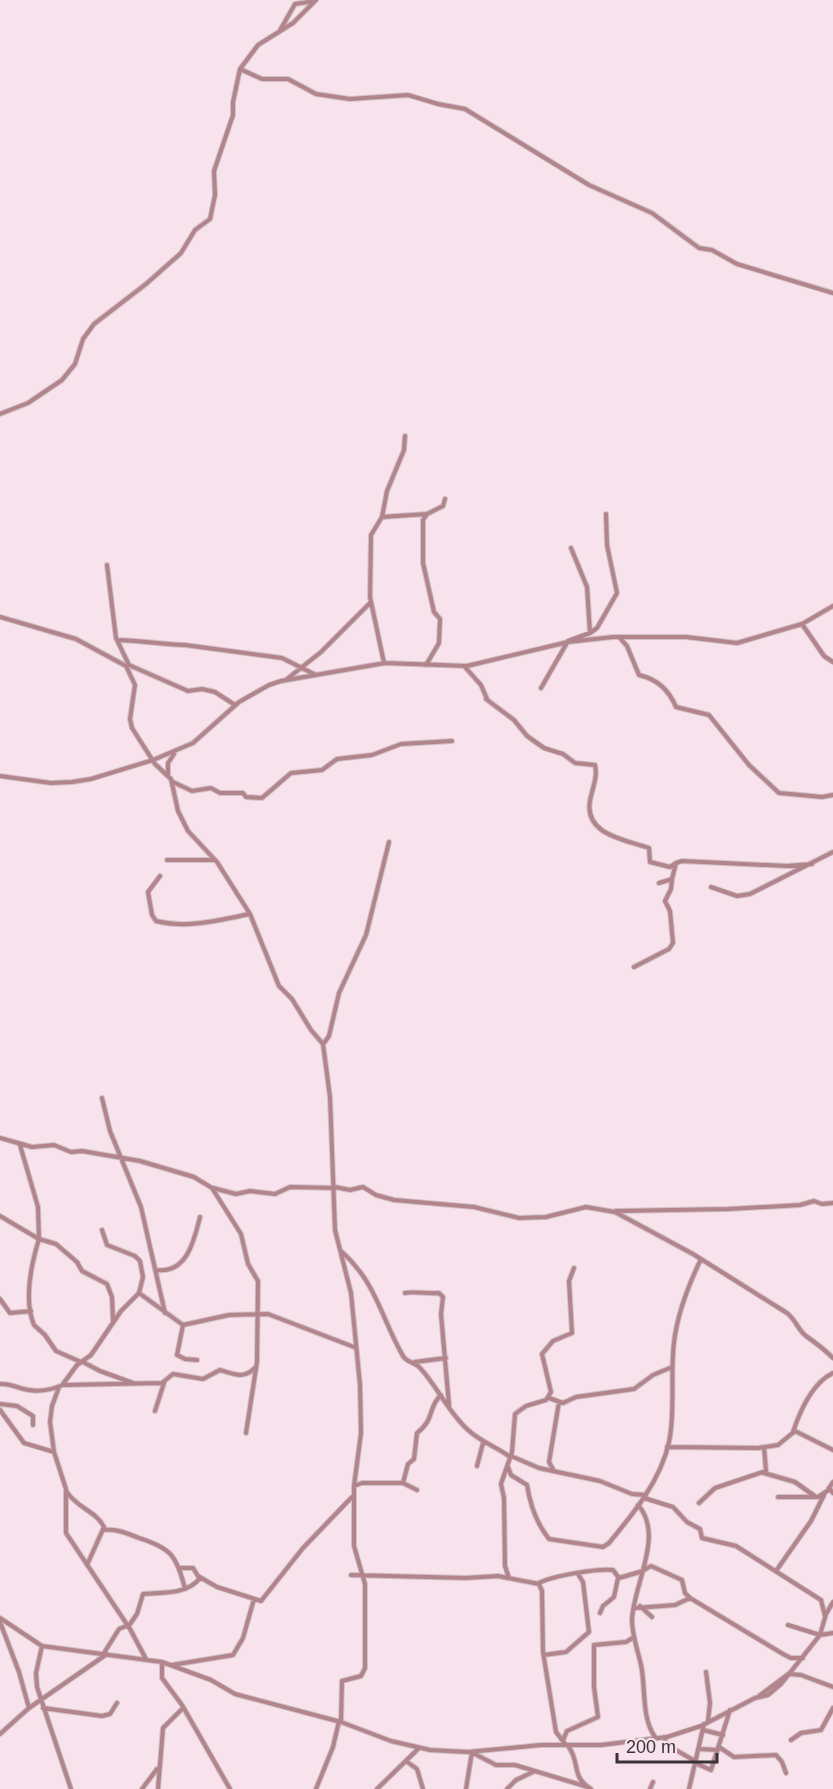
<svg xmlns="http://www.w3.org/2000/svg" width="833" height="1789" font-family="Arial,sans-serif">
  <rect width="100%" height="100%" fill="#f8e3ed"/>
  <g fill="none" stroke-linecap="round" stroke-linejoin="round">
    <g stroke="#d2c0c8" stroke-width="6">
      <path id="minor" d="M279,32L295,4L315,1
        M240,69L262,79H288L316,94L350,99L408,95L438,104L465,109L589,185L652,213L699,248L712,250L737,264L833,293
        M0,414L28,403L62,380L75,364L83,339L94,324L146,284L181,253L195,230L210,219L215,195L214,171L233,115V102L240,69L258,45L293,23L316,0
        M382,517L427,514L443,506L445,499
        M107,565L116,638L129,665
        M0,617L76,639L126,666L135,685L130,719L132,728L155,764L171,779L178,811L188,831L217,862L250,914L279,986L292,999L311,1030L323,1044L330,1097L335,1230L351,1293L360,1385L361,1433L354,1486V1546L365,1584V1668L361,1676L342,1681L341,1722
        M802,624L824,656L833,662
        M590,633L597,628L617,593L607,545L606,514
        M620,638L627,646L639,675C657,679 669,690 676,707L709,715L749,765L779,793L822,797L833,795
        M117,640C140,640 163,645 185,645L282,658L316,675
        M384,663L370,597L371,535L382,517L387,491L404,450L405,436
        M129,665L188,691L202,689L215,692L235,705
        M426,665L439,643L440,619L434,612L423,563V520L427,514
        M464,666L481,685L487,699
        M287,679L321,652L371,602
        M541,688L568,641L590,633L587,587L571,548
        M486,699L514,720L527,736L544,748L563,754L575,763L595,765C598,778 592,788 590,801C584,835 626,840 649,848L650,862L670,867L676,863
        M168,774V763L174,754
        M0,776L51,783L72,782L91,779L153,760L193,743L239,702L269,685L281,681L385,663L467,666L568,642L613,637H686L737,643L802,624L833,606
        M173,782L192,791L211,788L220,793H243L246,797L262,798L291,773L322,770L337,759L372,755L401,744L452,741
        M167,860H215
        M160,876L148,892L152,915L156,921C189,929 218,920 250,914
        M659,883L672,879L676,863L682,861L787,866L812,864
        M711,887L737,896L750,894L833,852
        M634,967L669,949L673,943L670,911L665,901L671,889L672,879
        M324,1043L329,1036L339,993L366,935L389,842
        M102,1098L110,1131L141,1207L165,1313
        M0,1138L32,1147L54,1145L71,1152L82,1151L140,1161L194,1177L212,1188L241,1234L248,1264L258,1281L257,1362L246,1433
        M20,1145L38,1207L39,1239L56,1244L77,1262L82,1271L107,1284L112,1297L113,1321
        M335,1187L350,1190L363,1187L376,1195L394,1200L474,1207L519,1218L546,1217L586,1207L615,1212L693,1254L787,1313C796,1320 798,1330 806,1336C816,1343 824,1349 833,1358
        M213,1188L236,1194L250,1191L275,1194L290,1187L335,1188
        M616,1211L729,1209L800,1205L814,1201L822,1204L833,1203
        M0,1216L39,1239C31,1265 24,1301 34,1325L45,1335L56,1351L81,1362
        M341,1251C377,1283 381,1318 403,1356C407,1363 416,1362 421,1369C438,1388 449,1413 468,1430C481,1442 497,1447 510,1457
        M156,1270C187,1274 194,1241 200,1217
        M139,1293L183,1325
        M405,1293C413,1291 428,1294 439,1293L443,1297L441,1314L449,1405
        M0,1299L10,1313L31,1311
        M183,1325L229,1315L268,1314L354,1347
        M183,1325L177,1355L185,1359L197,1360
        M83,1362L100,1371L133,1383
        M415,1362L446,1358
        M0,1384C12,1383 18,1389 29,1390C39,1392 53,1389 63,1385L162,1383L173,1374L203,1379L220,1370C235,1374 243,1380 256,1367
        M63,1384L77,1365L91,1355L121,1311L139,1293L143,1277L140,1261L135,1256L107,1245L102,1230
        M549,1398L563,1403L576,1397L634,1389L653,1375L672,1367
        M0,1404L17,1406L33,1416V1425
        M0,1410L24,1443L54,1452L66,1489V1533L130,1629L146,1659
        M155,1411L164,1383
        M793,1432C800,1411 812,1383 833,1373
        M667,1447L758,1448L778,1445L795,1431L833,1450
        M54,1452L50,1422L52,1406L59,1387
        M511,1456L539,1468L600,1481L632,1494L646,1495
        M477,1466L483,1443
        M508,1467L511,1475L527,1485C530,1504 537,1524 549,1539L603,1547L609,1543C633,1514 661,1480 669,1442C675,1414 671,1384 673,1355C674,1323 687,1288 701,1259
        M554,1471L549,1462L559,1402
        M764,1473L795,1482L816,1497
        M833,1482L829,1488L833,1493
        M403,1483L408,1464L414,1459L417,1433C436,1418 427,1408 441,1395
        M354,1486L362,1483H403L417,1490
        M67,1492C77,1508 96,1511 104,1527L87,1565
        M778,1497H818L830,1489
        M644,1498L673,1507L687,1522L700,1529L702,1538L736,1546L821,1600L825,1616
        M699,1503L715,1488L766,1471L764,1447
        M638,1505C665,1535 633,1585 632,1620C632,1635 638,1651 641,1665C646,1688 641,1717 655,1737
        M103,1530C118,1529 126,1533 139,1538C171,1548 177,1556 185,1589
        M180,1568H193L198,1576L217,1587L261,1601L303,1548L352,1497
        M644,1570L651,1566L682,1580L685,1593L690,1598L783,1654L791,1658H803
        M776,1571L811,1521L824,1495
        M351,1575L466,1578L498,1576L539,1584L542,1591L543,1652L556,1732L566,1745
        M509,1578L505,1566L504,1498L501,1484L512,1452L515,1414L526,1406L546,1400L551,1392L542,1354L553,1341L572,1333L569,1281L574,1268
        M539,1583C552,1576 597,1568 613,1570L619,1578L643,1571
        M640,1606L652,1617
        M636,1608L675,1605L690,1598
        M600,1613L603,1606L614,1597L618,1578
        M0,1618L42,1646L162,1662L211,1680L235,1694L341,1722L391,1741L430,1750L468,1752L541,1745H601L667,1737L701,1726L755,1698L768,1695L781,1684L820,1635L833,1633
        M0,1622L19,1672L29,1708
        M788,1625L820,1635L826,1614L833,1602
        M128,1627L137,1614L143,1594C162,1592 187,1595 200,1578
        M42,1646L36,1673L37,1687L71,1789
        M104,1653L119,1629L126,1626
        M544,1655L566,1652L589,1632L583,1582L578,1574
        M162,1662V1678L182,1705L230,1789
        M172,1665L233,1655L243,1638L254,1599
        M706,1672L710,1703L708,1721
        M790,1674L801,1675L833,1687
        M759,1696L791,1672
        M43,1708L102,1716L110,1714L117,1703
        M703,1730L723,1735
        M0,1734L29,1708L107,1654
        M664,1737L667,1745L695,1761
        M563,1740L567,1731L598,1717L594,1687V1645L626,1642L634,1637
        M791,1740L801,1733L821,1730L833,1708
        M568,1746C581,1762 570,1776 591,1789
        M719,1747L734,1757L776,1755L782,1762L786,1773
        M700,1749L718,1750
        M473,1753L496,1765H515L588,1787
        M406,1761L417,1769L423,1789
        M695,1763L711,1770L730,1710
        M142,1789L157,1769
        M158,1789L163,1728L183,1708
        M316,1789L333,1747L339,1721
        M377,1789L419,1748
        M466,1789L472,1752
        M507,1789L516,1780L533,1772
        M650,1789L653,1782
        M689,1789L704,1724"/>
    </g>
    <use href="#minor" stroke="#b1858b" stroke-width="4"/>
  </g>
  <path d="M617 1753v9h100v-9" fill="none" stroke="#3a3236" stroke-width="3"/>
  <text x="626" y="1753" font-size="18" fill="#3a3236" stroke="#f8e3ed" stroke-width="4.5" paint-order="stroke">200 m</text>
</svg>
